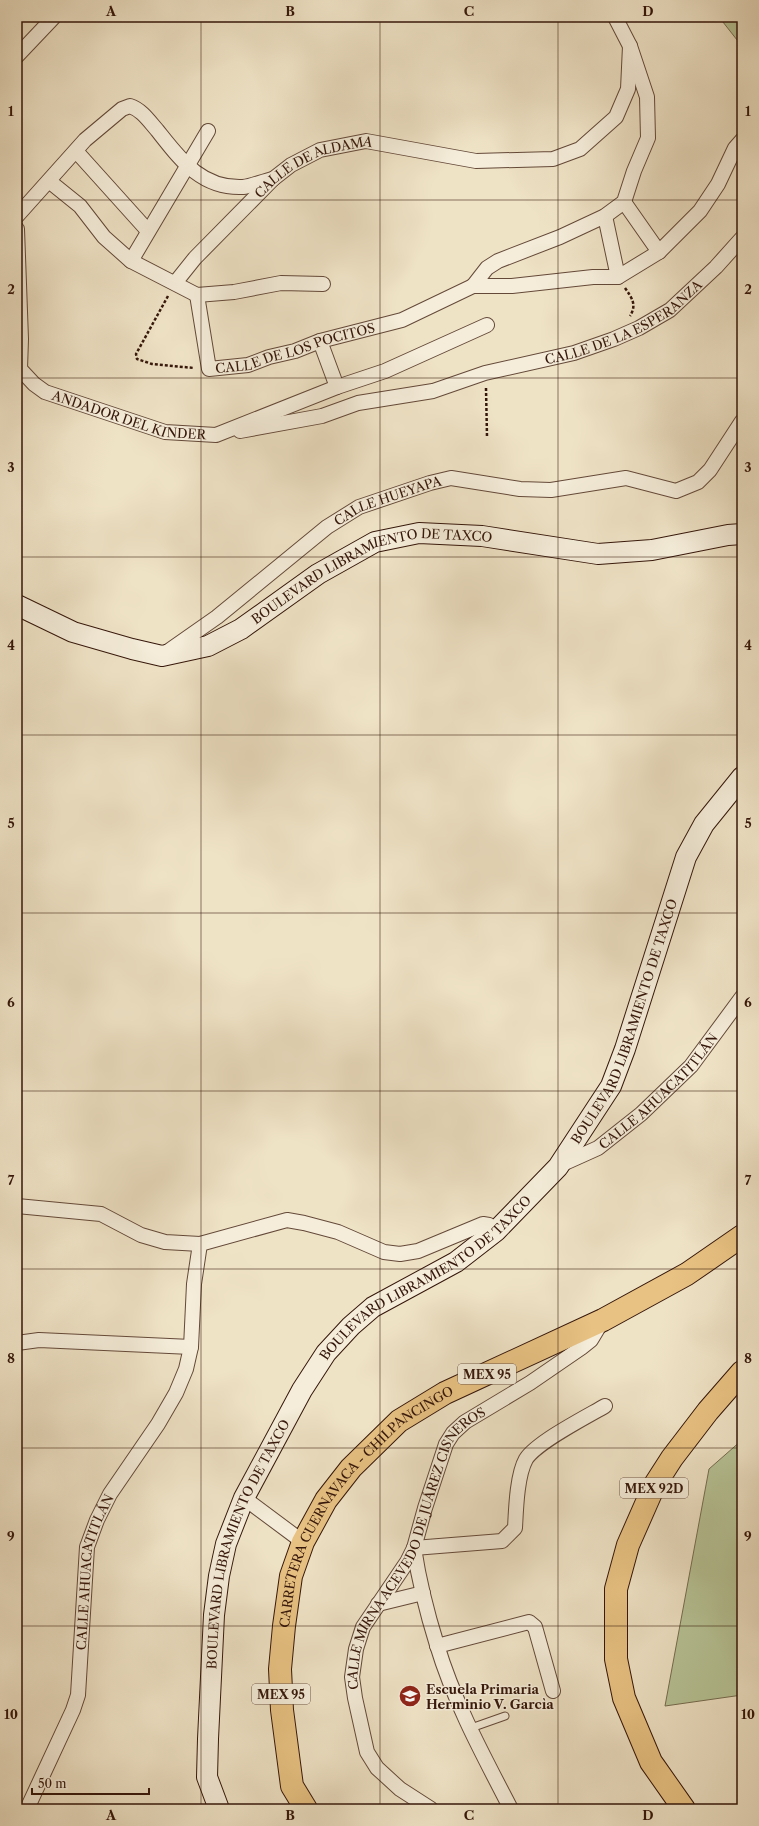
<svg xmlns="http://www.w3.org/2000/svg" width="759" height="1826" font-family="'Libre Caslon Text',serif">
  <rect width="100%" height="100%" fill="#efe3c6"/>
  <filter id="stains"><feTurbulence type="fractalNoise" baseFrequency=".005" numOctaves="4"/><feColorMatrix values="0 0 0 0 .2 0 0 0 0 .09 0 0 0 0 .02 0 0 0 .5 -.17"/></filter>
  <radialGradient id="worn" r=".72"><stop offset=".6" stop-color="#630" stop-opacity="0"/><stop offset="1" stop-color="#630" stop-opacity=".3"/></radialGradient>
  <path fill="#b7c497" stroke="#766d50" d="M719,17H742L741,45Z
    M742,1440V1695L665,1706L709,1469Z"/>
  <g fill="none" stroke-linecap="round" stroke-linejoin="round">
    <g stroke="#644939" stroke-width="9">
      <path id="service" d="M471,1728L505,1716"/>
    </g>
    <g stroke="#644939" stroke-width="16">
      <g id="minor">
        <path d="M17,56L54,17"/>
        <path d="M76,151L148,231"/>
        <path d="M49,181L80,206L104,237L131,261L197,295"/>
        <path d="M624,202L659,252"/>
        <path d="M17,216L85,140L122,109L130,106C142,110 149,121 157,130C180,159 201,189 243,187C252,186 263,181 273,179"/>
        <path d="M605,216L618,277"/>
        <path id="s1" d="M17,229L21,339L20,369L34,384L45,392L165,432L216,435L337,387L385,371L487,325"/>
        <path d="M131,261L208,131"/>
        <path id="s2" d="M175,283L195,258L273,179L291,165L320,150L366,141L476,161L553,159L580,149L616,117L628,89L630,46"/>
        <path d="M473,286L487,268L498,261L560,237L605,216L624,202L634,171L648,138L647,97L630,46L615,17"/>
        <path id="s3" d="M197,295L209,369L248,365L269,357L295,351L320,341L402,320L473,286H512L593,277H618L659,252L700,211L718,184L735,148L742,140"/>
        <path d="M197,295L234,292L281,283L323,284"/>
        <path d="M320,341L337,387"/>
        <path id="s4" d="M240,431L322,416L358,403L433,391L485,373L574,353L614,339L639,328L670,310L716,267L742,238"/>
        <path id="s5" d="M167,652L217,617L327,527L359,507L430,483L451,478L520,489L551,490L626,478L676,491L698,482L710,470L742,421"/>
        <path id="s6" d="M558,1166L598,1148L641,1114L691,1066L742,997"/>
        <path d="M17,1206L101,1214L141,1235L165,1242L200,1244L287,1220L304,1223L338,1232L384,1252L400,1254L418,1251L483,1224L489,1225L496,1231"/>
        <path d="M17,1343L39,1340L191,1347"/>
        <path d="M244,1498L303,1542"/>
        <path d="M414,1548C419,1581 427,1613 437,1645C454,1702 484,1757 511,1809"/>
        <path d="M414,1548L502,1541L515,1528C516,1509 517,1475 526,1459C537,1442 586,1417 605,1406"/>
        <path d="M378,1604L423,1593"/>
        <path d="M437,1646L529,1622L535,1627L553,1691"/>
        <path id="s7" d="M27,1809L73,1710L78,1695L87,1547L97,1520L110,1494L158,1424L176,1393L186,1369L191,1347L194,1284L200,1244"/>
        <path id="s8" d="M431,1809L400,1789L377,1768L367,1752L355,1698L352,1677L356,1649L363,1627L407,1562L414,1548L425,1508L446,1444L453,1433L465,1422L530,1383L581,1348L591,1340L603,1320"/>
      </g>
    </g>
    <g stroke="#35160a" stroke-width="22">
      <g id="secondary">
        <path id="s9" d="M17,605L73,632L132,649L162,656L208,646L241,629L318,574L375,542L419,533L482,536L598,554L652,550L728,535L742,534"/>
        <path id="s10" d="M219,1809L207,1777L208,1739L214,1615L219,1576L226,1544L244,1498L302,1390L326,1353L351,1326L373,1307L456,1262L496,1231L558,1167L611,1086L625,1049L686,857L704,824L742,777"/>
      </g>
    </g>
    <g stroke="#35160a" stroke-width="24">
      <g id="primary">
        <path id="s11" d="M306,1809L292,1786L282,1710L280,1669L284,1626L291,1576L303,1542L326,1500L351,1468L399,1421L445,1393L603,1320L687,1274L742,1236"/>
      </g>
    </g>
    <g stroke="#35160a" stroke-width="24">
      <path id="motorway" d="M684,1809L651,1762L624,1698L616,1659V1589L628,1545L654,1486L672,1458L708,1411L742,1372"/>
    </g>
    <path stroke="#35160a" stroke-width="2.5" stroke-dasharray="3 2" stroke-linecap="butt" d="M625,288C632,298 637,305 630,316
      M168,296L136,354L137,359L152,364L194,368
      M486,388L487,437"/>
    <use href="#service" stroke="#f5edda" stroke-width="7"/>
    <use href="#minor" stroke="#f5edda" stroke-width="14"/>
    <use href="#secondary" stroke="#f5edda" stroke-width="20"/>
    <use href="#primary" stroke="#e8c283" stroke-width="22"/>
    <use href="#motorway" stroke="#e8c283" stroke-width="22"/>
  </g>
  <path fill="none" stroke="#35160a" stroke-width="1" stroke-opacity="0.55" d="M201,17V1809M380,17V1809M558,17V1809M17,200H742M17,378H742M17,557H742M17,735H742M17,913H742M17,1091H742M17,1269H742M17,1448H742M17,1626H742"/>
  <defs>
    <g id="school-disc" transform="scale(1.15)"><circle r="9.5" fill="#8f2418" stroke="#f5edda"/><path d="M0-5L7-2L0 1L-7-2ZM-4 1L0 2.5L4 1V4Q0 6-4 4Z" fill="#fff"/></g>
  </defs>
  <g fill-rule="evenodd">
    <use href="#school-disc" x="410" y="1696"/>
  </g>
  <g text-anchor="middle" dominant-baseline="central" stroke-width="3" stroke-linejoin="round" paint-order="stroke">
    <g fill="#f5edda" stroke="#6f5648" stroke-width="1">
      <rect x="458" y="1364" width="58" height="20" rx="3"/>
      <rect x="620" y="1478" width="68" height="20" rx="3"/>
      <rect x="252" y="1684" width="58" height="20" rx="3"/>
    </g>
    <g font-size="12" font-weight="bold" fill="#35160a">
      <text x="487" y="1374">MEX 95</text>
      <text x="654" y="1488">MEX 92D</text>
      <text x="281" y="1694">MEX 95</text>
    </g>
    <g font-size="13" fill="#35160a" stroke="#f5edda">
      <text stroke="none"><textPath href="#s2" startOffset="186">CALLE DE ALDAMA</textPath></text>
      <text stroke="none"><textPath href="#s4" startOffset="402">CALLE DE LA ESPERANZA</textPath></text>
      <text stroke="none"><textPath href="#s3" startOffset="164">CALLE DE LOS POCITOS</textPath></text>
      <text stroke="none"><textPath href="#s1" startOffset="262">ANDADOR DEL KINDER</textPath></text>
      <text stroke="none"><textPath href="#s5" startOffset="270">CALLE HUEYAPA</textPath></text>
      <text stroke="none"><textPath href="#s9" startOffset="385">BOULEVARD LIBRAMIENTO DE TAXCO</textPath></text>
      <text stroke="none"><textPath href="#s10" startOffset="946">BOULEVARD LIBRAMIENTO DE TAXCO</textPath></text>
      <text stroke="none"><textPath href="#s6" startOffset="127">CALLE AHUACATITLÁN</textPath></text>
      <text stroke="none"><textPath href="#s10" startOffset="610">BOULEVARD LIBRAMIENTO DE TAXCO</textPath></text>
      <text stroke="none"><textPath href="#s11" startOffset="339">CARRETERA CUERNAVACA - CHILPANCINGO</textPath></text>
      <text stroke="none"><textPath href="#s10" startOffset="274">BOULEVARD LIBRAMIENTO DE TAXCO</textPath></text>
      <text stroke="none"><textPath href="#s8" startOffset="310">CALLE MIRNA ACEVEDO DE JUÁREZ CISNEROS</textPath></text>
      <text stroke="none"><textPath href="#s7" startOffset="250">CALLE AHUACATITLÁN</textPath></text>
    </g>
    <g font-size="13" font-weight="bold" fill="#35160a" stroke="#f5edda" text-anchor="start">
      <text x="426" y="1689">Escuela Primaria<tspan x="426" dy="15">Herminio V. Garcìa</tspan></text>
    </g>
  </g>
  <rect width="759" height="1826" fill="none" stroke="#efe3c6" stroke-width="44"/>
  <path d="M32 1788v6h117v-6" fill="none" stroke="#35160a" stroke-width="2"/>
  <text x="38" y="1788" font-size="12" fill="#35160a" stroke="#f5edda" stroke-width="3" paint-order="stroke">50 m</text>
  <rect x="22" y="22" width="715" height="1782" fill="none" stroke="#35160a" stroke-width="1.5"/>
  <g font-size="13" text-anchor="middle" font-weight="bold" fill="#35160a">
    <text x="111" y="16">A</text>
    <text x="290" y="16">B</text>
    <text x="469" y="16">C</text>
    <text x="648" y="16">D</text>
    <text x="11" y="116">1</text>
    <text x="748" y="116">1</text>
    <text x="11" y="294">2</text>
    <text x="748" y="294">2</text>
    <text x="11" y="472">3</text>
    <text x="748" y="472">3</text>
    <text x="11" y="650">4</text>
    <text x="748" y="650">4</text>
    <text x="11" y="828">5</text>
    <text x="748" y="828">5</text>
    <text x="11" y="1007">6</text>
    <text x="748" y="1007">6</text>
    <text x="11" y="1185">7</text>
    <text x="748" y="1185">7</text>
    <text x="11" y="1363">8</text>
    <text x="748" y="1363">8</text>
    <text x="11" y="1541">9</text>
    <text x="748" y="1541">9</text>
    <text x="11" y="1719">10</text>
    <text x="748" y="1719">10</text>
    <text x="111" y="1820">A</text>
    <text x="290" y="1820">B</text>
    <text x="469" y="1820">C</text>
    <text x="648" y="1820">D</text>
  </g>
  <rect width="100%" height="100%" filter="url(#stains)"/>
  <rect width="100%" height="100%" fill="url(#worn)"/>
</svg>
